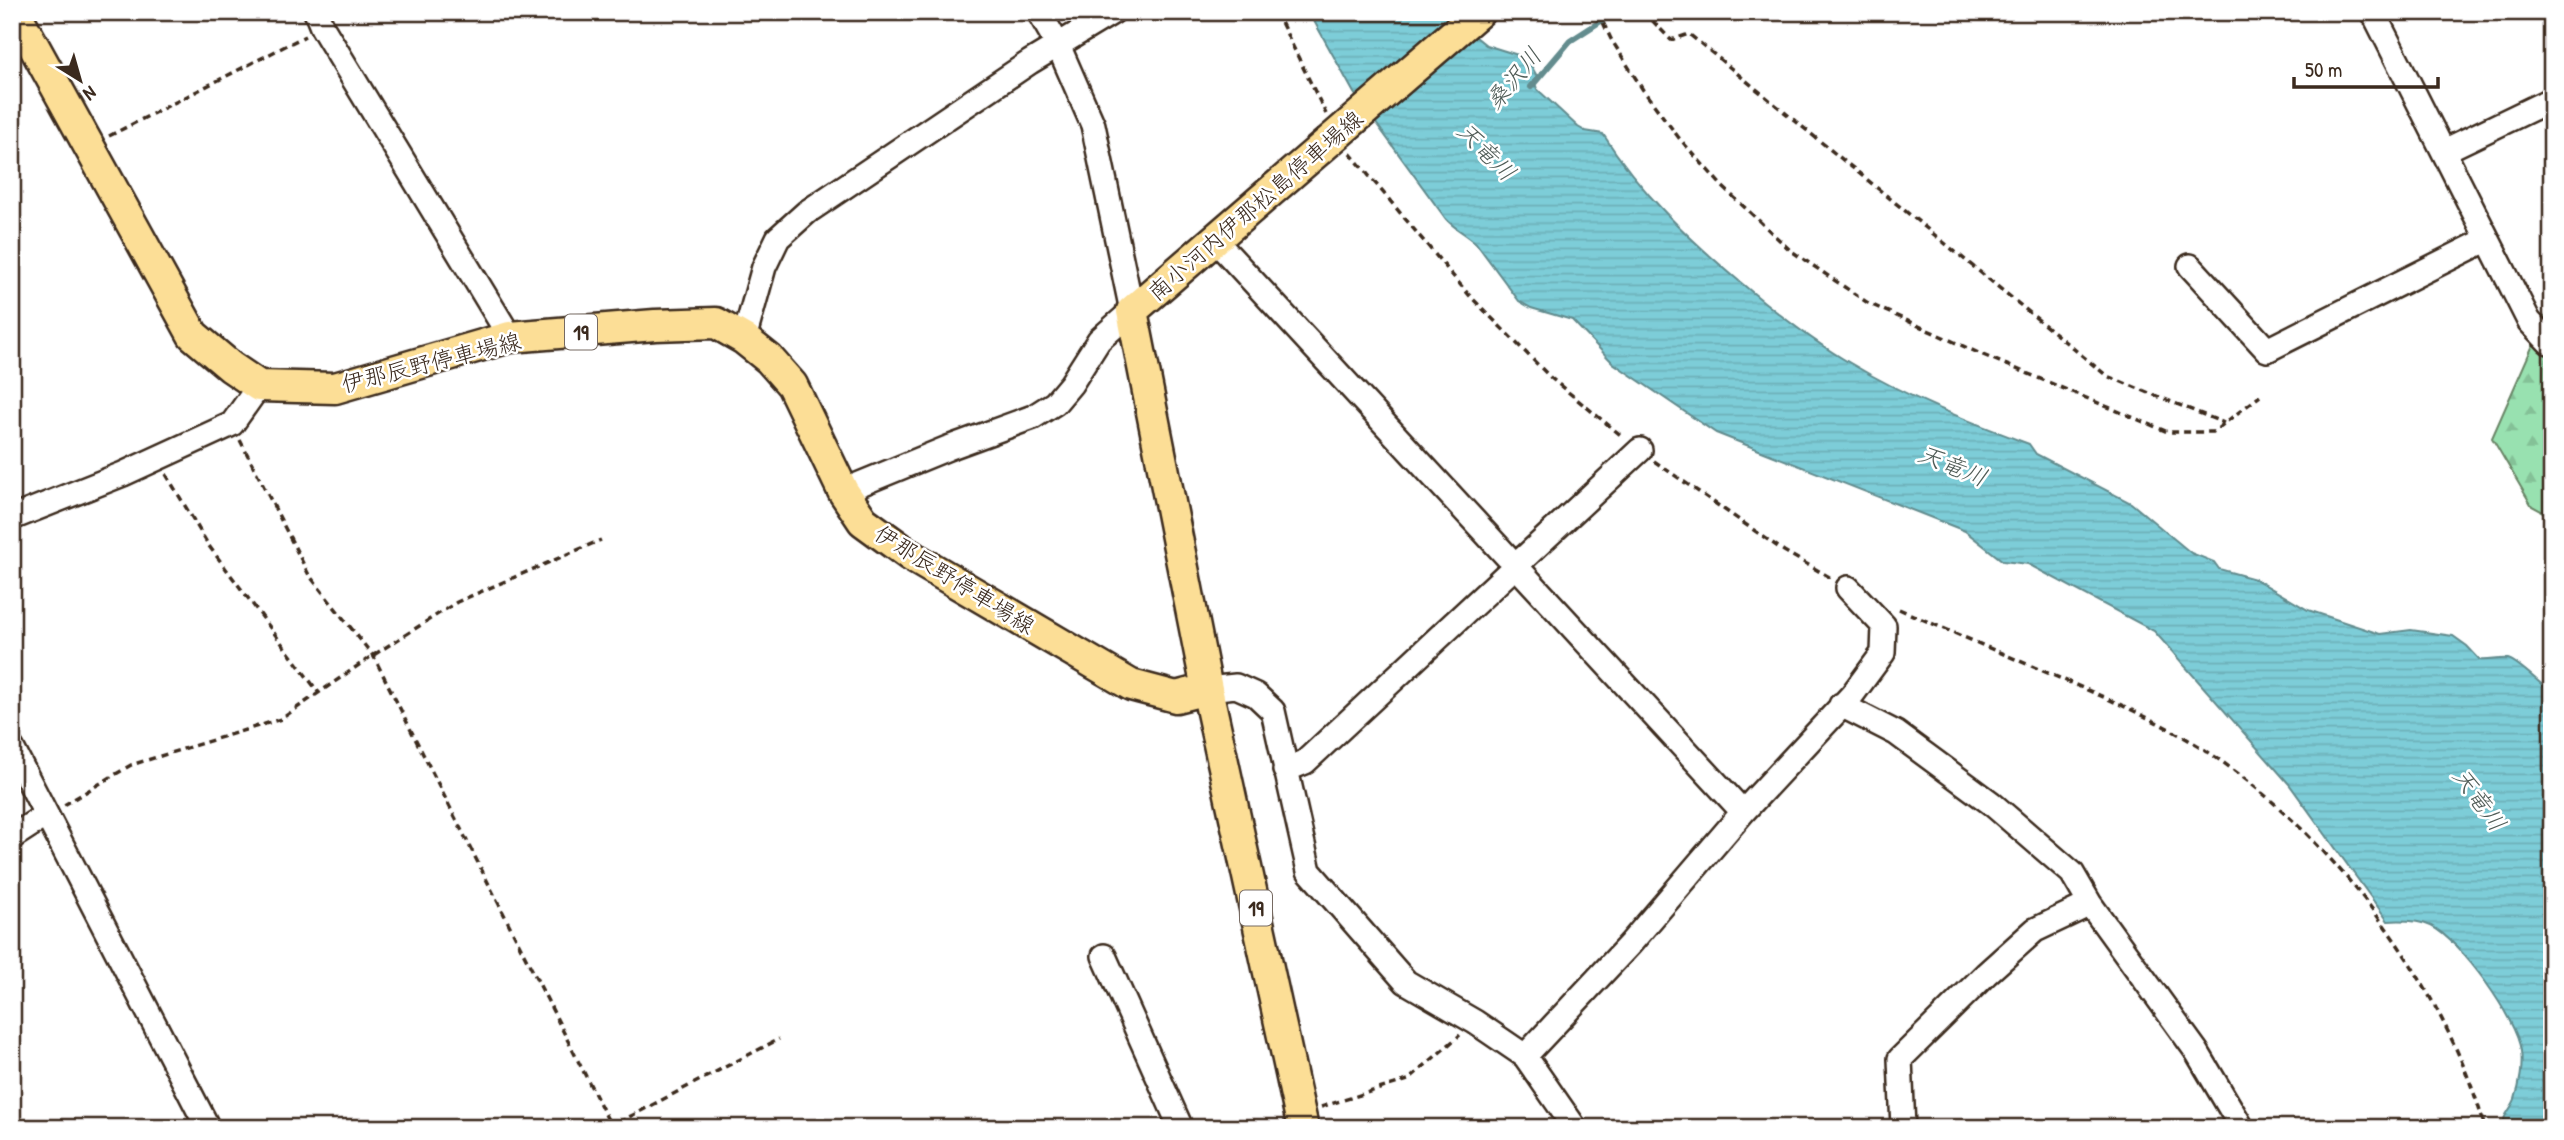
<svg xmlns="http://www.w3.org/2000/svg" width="2564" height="1140" font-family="'Patrick Hand','Klee One',sans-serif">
  <defs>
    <pattern id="forest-firs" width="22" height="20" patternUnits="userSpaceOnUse" patternTransform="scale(1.75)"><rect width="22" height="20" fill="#98e1b0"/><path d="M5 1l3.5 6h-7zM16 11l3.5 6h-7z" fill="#84c197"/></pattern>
    <pattern id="water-rules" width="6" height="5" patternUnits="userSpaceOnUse" patternTransform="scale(1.75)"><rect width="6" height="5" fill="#7dcdd8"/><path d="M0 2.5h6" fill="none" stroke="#6db0b9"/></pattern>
  </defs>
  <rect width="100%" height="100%" fill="#fff"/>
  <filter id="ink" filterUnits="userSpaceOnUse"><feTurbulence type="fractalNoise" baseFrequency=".0143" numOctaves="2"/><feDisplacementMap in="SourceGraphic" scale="14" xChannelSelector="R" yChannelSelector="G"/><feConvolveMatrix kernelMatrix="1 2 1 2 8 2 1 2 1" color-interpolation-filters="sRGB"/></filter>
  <g filter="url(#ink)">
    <path fill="url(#forest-firs)" stroke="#6a8667" stroke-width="2" d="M2552,302V517L2532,506L2492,438Z"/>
    <path fill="url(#water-rules)" stroke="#638c8e" stroke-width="2" d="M1309,12H1445L1486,45L1521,56L1529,62L1538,78L1535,83L1537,89L1578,127L1585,131L1603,134C1640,192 1687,237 1739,281C1774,311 1811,340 1850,363C1906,397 1968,421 2029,444L2036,454L2131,503L2191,553L2214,562L2219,569L2255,579L2308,610L2380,634L2411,630L2453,636L2467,646L2480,660C2489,661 2499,658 2508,659C2515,660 2545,687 2552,694V1128H2503C2502,1115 2511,1110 2515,1099C2520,1085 2523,1065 2521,1051C2517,1019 2460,940 2431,926C2417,920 2403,920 2388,921L2289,784L2154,631L2028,564L2003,561L1965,531L1716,433L1613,363L1572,320L1531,308L1519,301L1476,243C1466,234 1455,229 1446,219L1354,93Z"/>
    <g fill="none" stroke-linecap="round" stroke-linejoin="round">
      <path stroke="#638c8e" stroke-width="6" d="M1531,87L1570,41L1615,12"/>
      <g stroke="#3b2a1e" stroke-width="28">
        <path id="minor" d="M316,12L322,27L510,337
          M2373,12L2529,321L2549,342L2552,343
          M2444,151L2552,99
          M1214,239L1743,812
          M2190,266L2267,350L2486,240
          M744,339L764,267L778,238L807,212L1030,62L1113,12
          M843,491L948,448L1033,417L1055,403L1071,384L1099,340L1132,311L1093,125L1058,45L1039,12
          M12,518L123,474L232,424L259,386
          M1207,689L1236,686L1256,695L1273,711L1309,871L1406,982L1475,1022L1525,1056L1575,1128
          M1841,705L1896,733L1991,803L2072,873L2090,904L2197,1052L2242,1128
          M12,748L208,1128
          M1285,770L1305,762L1640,450
          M12,837L46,815
          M1104,956L1181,1128
          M1525,1056L1630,944L1743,812L1852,695L1883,653L1884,626L1848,588
          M1903,1128L1900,1059L1986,974L2035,930L2090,904"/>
      </g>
      <g stroke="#3b2a1e" stroke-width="35">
        <path id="major" d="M15,12L193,335L231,367L259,386L335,388L510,337L655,325L716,323L744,339L769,359L792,385L843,491L863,521L911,556L1131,685L1176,697L1207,689
          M1303,1128L1207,689L1132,311L1479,12"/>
      </g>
      <path stroke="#3b2a1e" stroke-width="3.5" stroke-dasharray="7 5" stroke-linecap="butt" d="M1276,12L1326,114
        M1598,12L1611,39L1643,90L1679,138L1722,186L1790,250L1868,303L1983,355L2168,432H2213L2260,396
        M1644,12L1671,40L1689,34L2107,376L2224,423
        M109,136L305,36
        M1350,153L1469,295L1551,378L1623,437
        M240,440L309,575L374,657L611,1126
        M1654,461L1784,551L1831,578
        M166,474L209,546L319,693
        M1899,609C1949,631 1999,652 2050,674C2102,696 2154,718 2202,748C2329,831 2444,981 2485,1128
        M64,805L131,765L281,719L369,658L457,602L601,540
        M1321,1107L1408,1080L1460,1035
        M608,1128L779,1039"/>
      <use href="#minor" stroke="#fff" stroke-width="23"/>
      <use href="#major" stroke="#fcde96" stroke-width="30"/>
    </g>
  </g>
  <g text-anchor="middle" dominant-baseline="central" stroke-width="5" stroke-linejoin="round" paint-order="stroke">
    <g fill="#fff" stroke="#766a62" stroke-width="2">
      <rect x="565" y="314.5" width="32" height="35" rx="5"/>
      <rect x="1240" y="890.5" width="32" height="35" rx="5"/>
    </g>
    <g font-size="21" font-weight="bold" fill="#3b2a1e">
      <text x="581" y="332">19</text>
      <text x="1256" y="908">19</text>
    </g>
    <g font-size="23" fill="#3b2a1e" stroke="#fff">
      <text transform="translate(1255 205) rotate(-41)">南小河内伊那松島停車場線</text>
      <text transform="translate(431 362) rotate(-14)">伊那辰野停車場線</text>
      <text transform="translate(955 579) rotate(32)">伊那辰野停車場線</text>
    </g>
    <g font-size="24" font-style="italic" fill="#4f5b56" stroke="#fff">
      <text transform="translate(1513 78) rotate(-50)">桑沢川</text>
      <text transform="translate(1487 151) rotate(45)">天竜川</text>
      <text transform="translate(1953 465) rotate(22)">天竜川</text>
      <text transform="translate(2480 799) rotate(54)">天竜川</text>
    </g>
  </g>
  <rect width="2564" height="1140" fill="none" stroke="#fff" stroke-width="42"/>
  <rect x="21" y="21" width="2522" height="1098" fill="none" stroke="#3b2a1e" stroke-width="2.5" filter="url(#ink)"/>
  <g transform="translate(80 80) rotate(143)" stroke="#ffffff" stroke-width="5" paint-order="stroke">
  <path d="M0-5L12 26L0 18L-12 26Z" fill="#3b2a1e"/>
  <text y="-10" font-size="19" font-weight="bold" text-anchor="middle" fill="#3b2a1e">N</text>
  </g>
  <path d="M2294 77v10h144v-10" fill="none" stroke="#3b2a1e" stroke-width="3.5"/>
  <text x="2305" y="77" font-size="21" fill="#3b2a1e" stroke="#ffffff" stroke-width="5" paint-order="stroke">50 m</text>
</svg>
